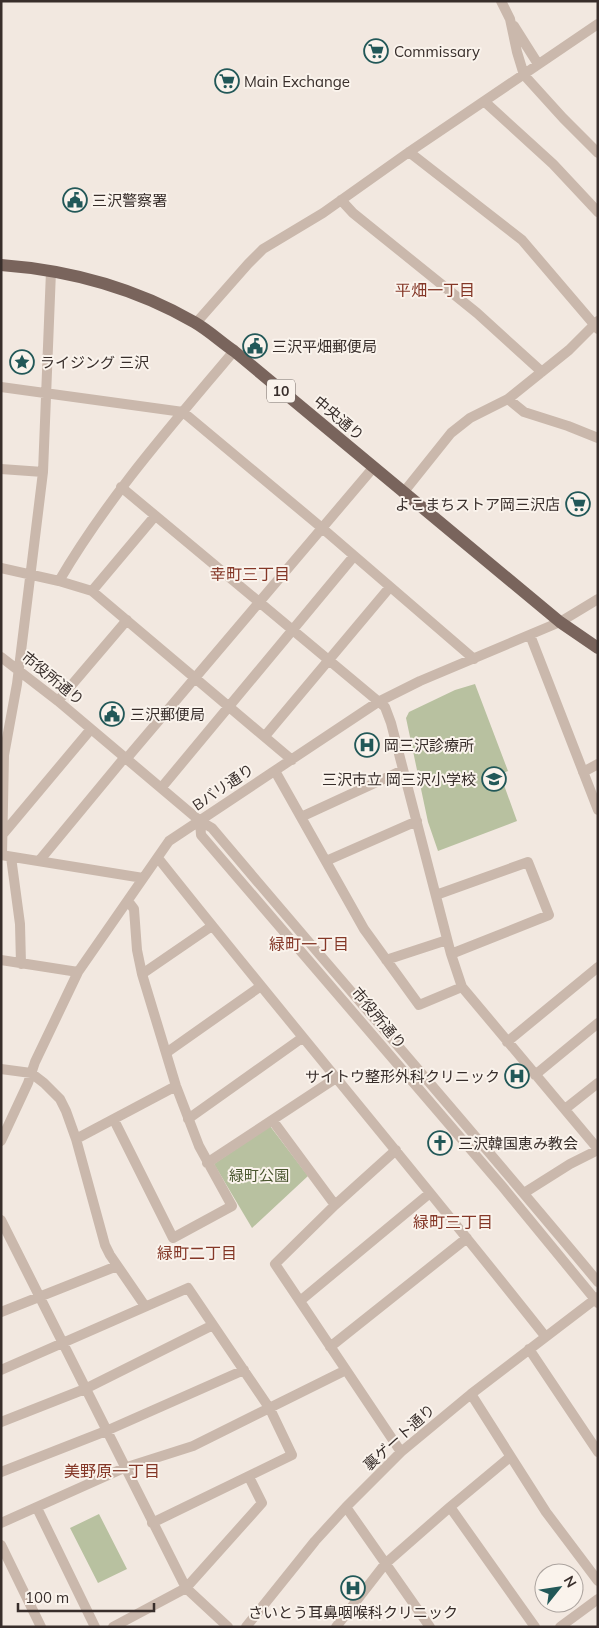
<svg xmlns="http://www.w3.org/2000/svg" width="599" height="1628" font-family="Mulish,'Noto Sans JP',sans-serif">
  <rect width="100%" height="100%" fill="#f2e8e0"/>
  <path fill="#b8c1a0" d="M475,684L508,771L500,774L517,821L438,851L428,822L406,718L409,712L455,690Z
    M270,1126L308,1176L252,1228L214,1164Z
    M99,1514L127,1569L98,1583L70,1528Z"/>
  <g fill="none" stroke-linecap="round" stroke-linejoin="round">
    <path stroke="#cab8ac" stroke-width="10" d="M501,1L510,19L517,52L524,75L563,118L598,153
      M514,26L538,64
      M485,102L553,164L598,212
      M409,152L522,240L598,329
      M341,200L353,213L477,313L542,372
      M196,323L248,264L263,249L323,213L409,152L598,24
      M234,351C172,425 108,497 59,581L92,591L292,760
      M1,387L183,412L322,528L474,659
      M508,399L524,412L568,426L598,438
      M1,469L43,472L17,684L4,755L2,855
      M43,472L51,271
      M121,487L385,707L391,723L451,954L462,987L598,1149
      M403,493L451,433L470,418L508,399L569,350L598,321
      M1,568L59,581
      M92,591L155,516
      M530,635L598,810
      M1,657L58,701L200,821L212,828C340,980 471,1129 598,1282
      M58,701L127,620
      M265,736L390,587
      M127,758L373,468
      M275,771L364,929L419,1005L462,987
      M583,772L598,764
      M162,787L354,556
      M301,817L403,770
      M200,821L201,835L502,1186L598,1303
      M3,834L91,729
      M1,855L143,878
      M11,857L20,924L21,964
      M158,858C285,1018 418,1175 545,1336
      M39,861L125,757
      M326,861L417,821
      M436,895L528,862L549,915L451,954
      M1,960L78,972
      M386,960L447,940
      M142,974L212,926
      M507,1042L598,967
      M166,1053L261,986
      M1,1069L31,1073L44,1083L60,1099L66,1111L76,1139L105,1245L110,1255L145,1306
      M535,1075L598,1023
      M565,1109L598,1083
      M188,1119L302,1038
      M114,1120L173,1238L232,1206L199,1146L176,1086L142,974L137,950L134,909L128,901
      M273,1121L335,1205
      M76,1139L176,1086
      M1,1141L28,1083L35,1062L78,972L169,841L378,702L420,681L560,622L598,599
      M396,1150L335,1205L275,1264L401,1452
      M207,1163L336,1078
      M524,1193L570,1164L598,1150
      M1,1220L186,1588L228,1627
      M300,1301L430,1193
      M1,1312L117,1266
      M330,1347L467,1238
      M529,1349L598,1452
      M1,1370L188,1288L270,1409L292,1455L152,1523
      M471,1394L546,1512L598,1581
      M1,1422L85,1389L213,1325
      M1,1472L106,1431L244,1370
      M346,1507L430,1627
      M450,1507L535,1627
      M37,1508L95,1627
      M1,1523L124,1468L193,1446L346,1370
      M1,1545L41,1627
      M113,1627L186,1588L262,1503L249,1477
      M246,1627L315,1541L346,1507L401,1452L471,1394L598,1297
      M336,1627L385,1564L450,1507L510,1457
      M560,1627L598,1599"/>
    <path stroke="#79645c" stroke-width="12" d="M1,265C68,270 135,288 194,322C208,330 221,342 234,351L560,622L598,648"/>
  </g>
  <defs>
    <g id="supermarket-ring" transform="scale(1.25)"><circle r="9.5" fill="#faf3ec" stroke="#225858" stroke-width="1.5"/><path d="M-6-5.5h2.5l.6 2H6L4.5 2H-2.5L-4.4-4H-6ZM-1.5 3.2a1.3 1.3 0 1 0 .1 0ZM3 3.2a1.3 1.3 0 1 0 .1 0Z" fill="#225858"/></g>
    <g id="civic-ring" transform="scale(1.25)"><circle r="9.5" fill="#faf3ec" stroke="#225858" stroke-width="1.5"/><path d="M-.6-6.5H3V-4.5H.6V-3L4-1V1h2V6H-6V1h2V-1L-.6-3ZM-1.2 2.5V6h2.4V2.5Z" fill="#225858"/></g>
    <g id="sight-ring" transform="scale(1.25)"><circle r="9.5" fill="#faf3ec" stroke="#225858" stroke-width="1.5"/><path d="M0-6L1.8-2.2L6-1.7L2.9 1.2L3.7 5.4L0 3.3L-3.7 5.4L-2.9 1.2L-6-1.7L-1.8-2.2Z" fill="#225858"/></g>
    <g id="hospital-ring" transform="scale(1.25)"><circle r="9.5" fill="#faf3ec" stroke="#225858" stroke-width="1.5"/><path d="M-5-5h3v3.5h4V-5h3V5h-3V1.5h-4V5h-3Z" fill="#225858"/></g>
    <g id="school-ring" transform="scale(1.25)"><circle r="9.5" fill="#faf3ec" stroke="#225858" stroke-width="1.5"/><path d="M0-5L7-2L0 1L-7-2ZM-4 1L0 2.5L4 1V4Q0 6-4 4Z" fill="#225858"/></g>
    <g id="church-ring" transform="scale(1.25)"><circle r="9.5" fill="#faf3ec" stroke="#225858" stroke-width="1.5"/><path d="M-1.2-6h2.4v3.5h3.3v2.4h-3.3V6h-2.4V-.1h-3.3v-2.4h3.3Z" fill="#225858"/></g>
  </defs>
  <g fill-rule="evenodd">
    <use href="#supermarket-ring" x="376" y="51"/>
    <use href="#supermarket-ring" x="227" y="81"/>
    <use href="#civic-ring" x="75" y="200"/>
    <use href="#civic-ring" x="255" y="346"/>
    <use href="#sight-ring" x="22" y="362"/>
    <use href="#supermarket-ring" x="578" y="504"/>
    <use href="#civic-ring" x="112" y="714"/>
    <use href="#hospital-ring" x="367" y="745"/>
    <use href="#school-ring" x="494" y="779"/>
    <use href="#hospital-ring" x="517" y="1076"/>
    <use href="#church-ring" x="440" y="1143"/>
    <use href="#hospital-ring" x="353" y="1588"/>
  </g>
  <g text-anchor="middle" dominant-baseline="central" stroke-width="4" stroke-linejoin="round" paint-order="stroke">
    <rect fill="#faf3ec" stroke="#726965" stroke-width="1" x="267" y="379.5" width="28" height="23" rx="4"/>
    <g font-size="14" font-weight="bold" fill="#382e2b">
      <text x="281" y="391">10</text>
    </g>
    <g font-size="15" fill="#382e2b" stroke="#faf3ec" text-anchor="start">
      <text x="394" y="51">Commissary</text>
      <text x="244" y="81">Main Exchange</text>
      <text x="92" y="200">三沢警察署</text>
      <text x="272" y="346">三沢平畑郵便局</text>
      <text x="40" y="362">ライジング 三沢</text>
      <text x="560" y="504" text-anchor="end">よこまちストア岡三沢店</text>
      <text x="130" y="714">三沢郵便局</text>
      <text x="384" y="745">岡三沢診療所</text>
      <text x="476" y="779" text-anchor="end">三沢市立 岡三沢小学校</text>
      <text x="500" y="1076" text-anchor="end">サイトウ整形外科クリニック</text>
      <text x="458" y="1143">三沢韓国恵み教会</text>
      <text x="353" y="1612" text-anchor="middle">さいとう耳鼻咽喉科クリニック</text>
    </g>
    <g font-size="15" fill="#382e2b" stroke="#faf3ec">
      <text transform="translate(339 418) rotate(40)">中央通り</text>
      <text transform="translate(53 678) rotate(39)">市役所通り</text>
      <text transform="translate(223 787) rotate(-34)">Bバリ通り</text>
      <text transform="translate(379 1018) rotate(50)">市役所通り</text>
      <text transform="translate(399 1437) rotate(-42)">裏ゲート通り</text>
    </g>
    <g font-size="15" fill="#4a562f" stroke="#faf3ec">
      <text x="259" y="1175">緑町公園</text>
    </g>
    <g font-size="16" fill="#843727" stroke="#faf3ec">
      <text x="435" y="290">平畑一丁目</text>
      <text x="250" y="574">幸町三丁目</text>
      <text x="309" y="944">緑町一丁目</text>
      <text x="453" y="1222">緑町三丁目</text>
      <text x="197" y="1253">緑町二丁目</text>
      <text x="112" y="1471">美野原一丁目</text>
    </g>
  </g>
  <rect width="599" height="1628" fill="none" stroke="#382e2b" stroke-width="5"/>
  <g transform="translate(559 1588) rotate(60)"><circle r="24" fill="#faf3ec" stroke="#aca49f"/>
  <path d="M0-4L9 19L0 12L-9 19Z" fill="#225858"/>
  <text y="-8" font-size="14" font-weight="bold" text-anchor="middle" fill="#382e2b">N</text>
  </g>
  <path d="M18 1603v8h136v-8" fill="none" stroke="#382e2b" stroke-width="2.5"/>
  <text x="25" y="1603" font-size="15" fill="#382e2b" stroke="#faf3ec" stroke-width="4" paint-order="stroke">100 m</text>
</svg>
